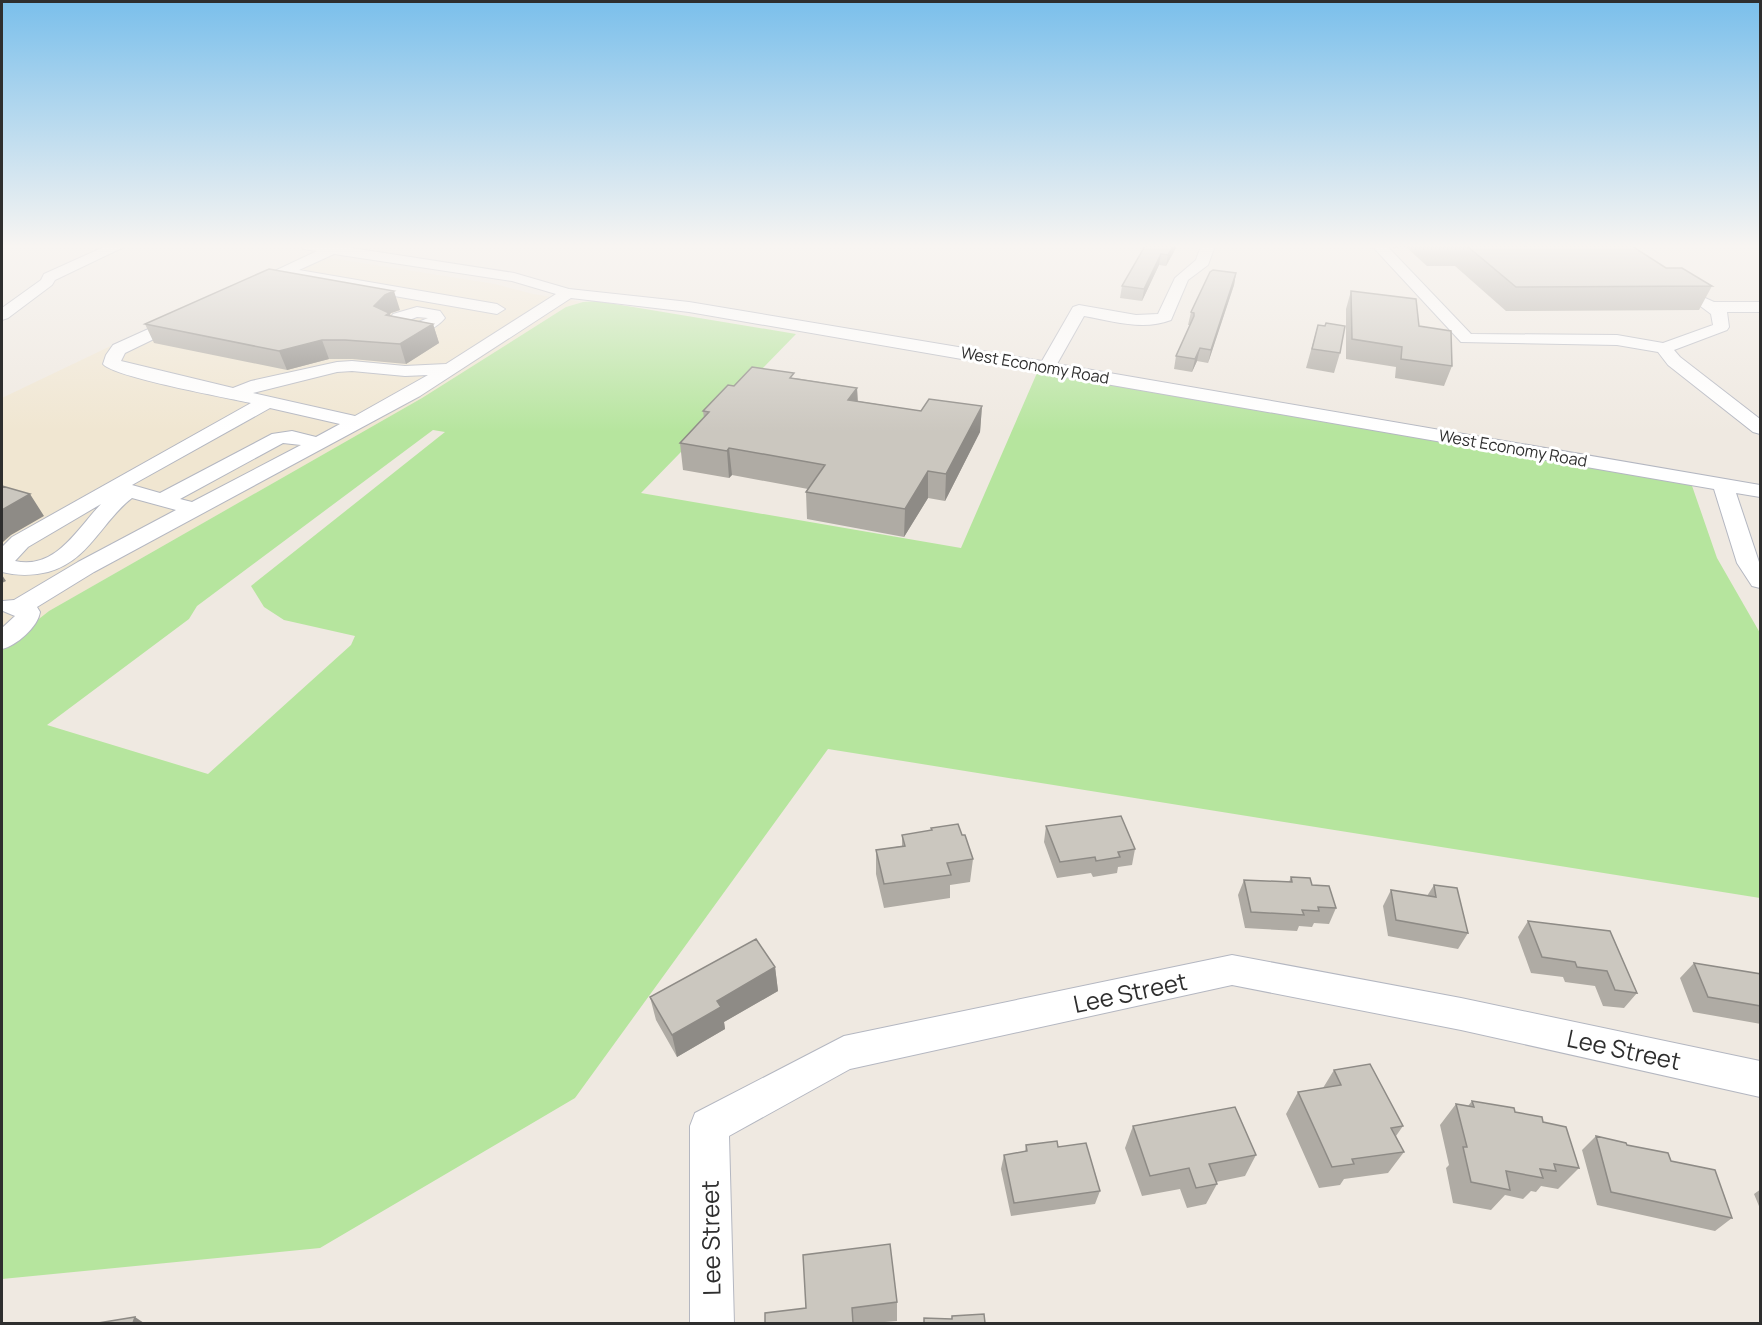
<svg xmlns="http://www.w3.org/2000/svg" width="1762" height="1325" font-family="Manrope,sans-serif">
  <rect width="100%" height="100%" fill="#efe9e1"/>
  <path fill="#f0e6d1" d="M312,255L495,284L533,294L583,302L566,307L422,398L49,611L2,648V398L142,331Z"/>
  <path fill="#b6e59e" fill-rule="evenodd" d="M597,301L796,334L641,493L961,548L1040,366L1690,480L1717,558L1760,633V898L828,749L575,1098L320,1248L2,1279V648L49,611L422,398L566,307L583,302ZM433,430L445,432L251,586L264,607L284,620L355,636L351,645L208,774L47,725L189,619L197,606Z"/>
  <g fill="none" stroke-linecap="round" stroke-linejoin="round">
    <g stroke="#b4b7c1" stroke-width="2">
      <path id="minor" d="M106,246H126L55,280L52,285L8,318L2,320V308L41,280L44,274Z
        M301,246H339L514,273L569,289L689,302L1042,361L1073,307L1079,305L1136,315L1158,314L1175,278L1196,260L1201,246H1215L1208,265L1188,280L1171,320C1143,331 1112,321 1084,316L1057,364L1760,485V497L1736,493L1760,565V588L1752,586L1737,563L1714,489L689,312L571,298L420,396L94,572L37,607L40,612C38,627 16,646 2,649V628L15,616L3,611V601L14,600L78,562L176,510L132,498C101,522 89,561 48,572C31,576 18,576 2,572V547L12,537L251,403C228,398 113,377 103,364L106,355L113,345L175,317H187L189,320L187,323L125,353L121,361L233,388L251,381L337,362L352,361L405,366L446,364L556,294L512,281L334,254L299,270L497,304L505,309L497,314L286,277L257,290H247L245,287L247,284L317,251L303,249ZM352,371L405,376L428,375L355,416L253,393L337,372ZM270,408L340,424L316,437L292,431L272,434L160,493L132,485ZM283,443L301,445L192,502L180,499ZM101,504C77,529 56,570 15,561L28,547Z
        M1372,246H1387L1471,334L1617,335L1663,343L1713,325L1711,314L1695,302L1698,299L1703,297L1714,302H1760V312H1727L1729,327L1727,330L1674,350L1680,357L1760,419V434L1753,432L1668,365L1658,352L1617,345L1461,342Z
        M417,307L440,311L445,318C433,334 401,340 387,323L393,314ZM417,317L428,318L416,323L404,322Z
        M1232,955L1461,998L1760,1061V1097L1461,1030L1232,985L850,1069L729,1136L734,1324H690V1126L695,1113L844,1036Z"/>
    </g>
    <use href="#minor" fill="#fff" fill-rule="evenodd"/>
  </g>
  <path fill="#afaba4" d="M1145,246H1177L1166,266L1159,265L1142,301L1120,298L1122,286Z
    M1392,246H1632L1666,268L1712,286L1699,310L1506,311L1455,266H1427L1406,247L1393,248Z
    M1236,273L1234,285L1208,363L1197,361L1192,372L1174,369L1176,356L1190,325H1188L1191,312Z
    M1351,291L1419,326L1452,366L1444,386L1395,378L1396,367L1346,359V309Z
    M400,310L391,313L390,314V316L433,324L439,343L406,364L352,359H329L287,370L154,343L145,324Z
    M1318,325L1340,353L1334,373L1306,368Z
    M795,378L857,388L858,401L921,411L982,406L980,432L945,501L928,498L904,537L807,519L806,492L808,489L732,475L729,478L683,470L680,443L704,418L703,411L734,386Z
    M1046,826L1135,849L1132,865L1118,867L1117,873L1093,877L1091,873L1057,878L1044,842Z
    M931,828L962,835L973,859L970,882L950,885V898L884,908L876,874V850L902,846V835L931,831Z
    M1291,877L1312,885L1336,908L1329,924L1314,923L1312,927L1299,926L1297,931L1245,928L1238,895L1244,880L1289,882Z
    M1434,885L1468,933L1458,949L1388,936L1383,906L1391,890L1427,896Z
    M1528,921L1610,931L1637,993L1624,1008L1603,1006L1595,986L1565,982L1563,977L1531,973L1518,937Z
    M1694,963L1761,974V1024L1693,1012L1680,978Z
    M775,967L778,991L724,1022L725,1029L677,1057L656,1020L650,997Z
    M1334,1070L1403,1126L1396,1136L1404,1152L1388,1173L1344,1179L1340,1185L1319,1188L1286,1114L1298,1092L1323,1088Z
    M1472,1101L1515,1112L1543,1122L1579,1168L1558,1189L1541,1186L1536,1192L1531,1191L1523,1199L1505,1195L1491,1210L1453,1203L1446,1168L1449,1165L1440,1125L1456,1104L1468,1106Z
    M1133,1126L1256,1155L1245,1176L1216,1182L1217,1184L1206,1204L1187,1208L1180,1189L1142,1196L1125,1148Z
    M1596,1136L1627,1145L1732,1218L1715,1231L1597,1205L1582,1150Z
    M1026,1145L1058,1147L1100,1191L1095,1204L1011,1216L1001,1169L1004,1155L1025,1152Z
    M1761,1189V1211L1754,1194Z
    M897,1302V1321L873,1323H765V1313Z"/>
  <path fill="#8e8b86" d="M1173,246H1177L1166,266L1168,255Z
    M1161,254L1159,265L1142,301L1144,289Z
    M1236,273L1234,285L1208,363L1211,350Z
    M394,291L400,310L391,313L390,314L395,332L374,306L385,295Z
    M433,324L439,343L406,364L400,344Z
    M322,340L329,359L287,370L279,351Z
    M1200,348L1197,361L1192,372L1195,359Z
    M857,388L858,413L848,400Z
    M982,406L980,432L945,501L946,474Z
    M729,448L732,475L729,478L727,451Z
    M928,471V498L904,537L905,509Z
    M30,494L44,516L11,535L3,542L2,539V510Z
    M2,575L6,581L2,583Z
    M775,967L778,991L724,1022L725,1029L677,1057L672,1035L717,1001Z
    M135,1317L144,1323H133Z"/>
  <path fill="#cbc7bf" stroke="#8e8b86" stroke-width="1.5" d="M1145,246H1173L1168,255L1161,254L1144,289L1122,286Z
    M1467,246H1632L1666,268H1682L1712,286L1516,287Z
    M269,269L394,291L385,295L374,306L389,313L386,315L433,324L400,344L345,340H322L279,351L145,324Z
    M1213,270L1236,273L1211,350L1200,348L1195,359L1176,356L1194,316V313L1191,312L1210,272Z
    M1351,291L1416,299L1419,326L1451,331L1452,366L1401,359L1402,347L1352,339Z
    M1326,323L1345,326L1340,353L1312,349L1318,325L1325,326Z
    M752,367L794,373L790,378L857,388L848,400L921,411L929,399L982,406L946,474L928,471L905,509L806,492L825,465L729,448L727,451L680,443L709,412L703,411L728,385L734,386Z
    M2,486L30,494L2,510Z
    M1121,816L1135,849L1118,852L1120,857L1096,861L1095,857L1060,862L1046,826Z
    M958,824L962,835H965L973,859L947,863L951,875L884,884L876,850L905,846L902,835L932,830L931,828Z
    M1291,877L1310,878L1312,885L1329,886L1336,908L1318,907L1319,911L1302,910L1304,915L1251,912L1244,880L1292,882Z
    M1434,885L1457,888L1468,933L1396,920L1391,890L1436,897Z
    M1528,921L1610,931L1637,993L1615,990L1607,971L1577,967L1575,962L1542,957Z
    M756,939L775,967L717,1001L721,1007L672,1035L650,997Z
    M1694,963L1761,974V1006L1708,997Z
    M1370,1064L1403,1126L1391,1128L1404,1152L1352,1159L1354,1164L1332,1167L1298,1092L1341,1085L1334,1070Z
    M1472,1101L1514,1108L1515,1112L1542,1117L1543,1122L1566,1127L1579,1168L1554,1164L1556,1171L1540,1169L1543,1178L1506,1171L1510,1190L1471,1182L1463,1147H1467L1456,1104L1474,1107Z
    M1235,1107L1256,1155L1209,1164L1217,1184L1196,1188L1189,1168L1150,1176L1133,1126Z
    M1596,1136L1626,1143L1627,1145L1668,1153L1671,1161L1715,1170L1732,1218L1611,1192Z
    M1057,1141L1058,1147L1086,1143L1100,1191L1014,1203L1004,1155L1027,1151L1026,1145Z
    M890,1244L897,1302L852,1308L853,1323H765V1313L806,1308L803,1255Z
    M984,1314L985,1323H924V1318L952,1319V1316Z
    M135,1317L133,1323H98Z"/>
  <linearGradient id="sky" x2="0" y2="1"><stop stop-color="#7abfeb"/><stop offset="0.57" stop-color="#f8f5f2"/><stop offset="1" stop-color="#f8f5f2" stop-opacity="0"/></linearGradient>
  <rect width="1762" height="432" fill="url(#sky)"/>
  <g text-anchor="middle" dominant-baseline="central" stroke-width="6" stroke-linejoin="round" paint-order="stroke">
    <g font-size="16" fill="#2e2e2e" stroke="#fff">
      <text transform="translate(1035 365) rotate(10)">West Economy Road</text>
      <text transform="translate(1513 448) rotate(10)">West Economy Road</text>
    </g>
    <g font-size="24" fill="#2e2e2e" stroke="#fff">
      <text transform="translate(1130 992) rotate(-12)">Lee Street</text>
      <text transform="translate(1624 1049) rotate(12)">Lee Street</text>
      <text transform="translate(710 1238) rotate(-91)">Lee Street</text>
    </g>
  </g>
  <rect width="1762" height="1325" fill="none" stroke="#2e2e2e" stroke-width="6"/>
</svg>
